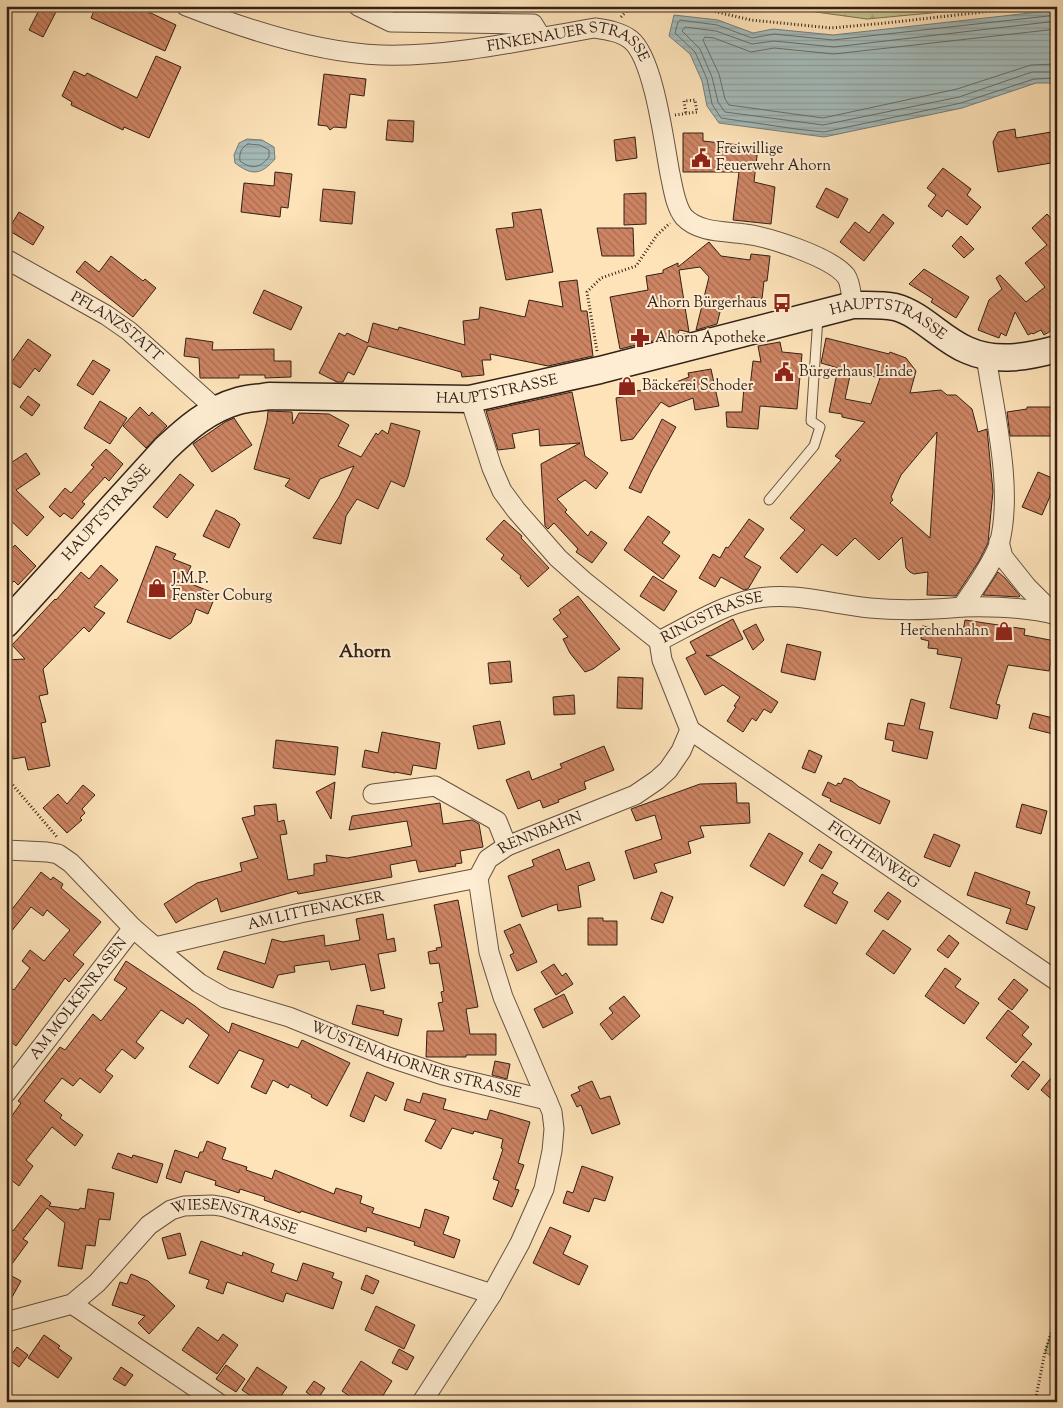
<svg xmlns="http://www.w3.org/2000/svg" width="1063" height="1408" font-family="'Sorts Mill Goudy',serif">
  <defs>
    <pattern id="forest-firs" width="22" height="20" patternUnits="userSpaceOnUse" patternTransform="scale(1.25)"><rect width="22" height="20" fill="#c3c38d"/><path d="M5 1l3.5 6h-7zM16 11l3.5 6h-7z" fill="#a8a779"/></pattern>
    <pattern id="water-rules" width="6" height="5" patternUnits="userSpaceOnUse" patternTransform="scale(1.25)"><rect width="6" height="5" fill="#a4bbba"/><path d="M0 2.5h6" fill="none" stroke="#8ea09f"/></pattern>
    <pattern id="building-back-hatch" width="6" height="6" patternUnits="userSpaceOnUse" patternTransform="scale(1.25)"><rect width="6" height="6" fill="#cd8463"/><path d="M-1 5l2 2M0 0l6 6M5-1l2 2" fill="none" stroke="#a76c51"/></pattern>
  </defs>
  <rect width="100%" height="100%" fill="#fee3b9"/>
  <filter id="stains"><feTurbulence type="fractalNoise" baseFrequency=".004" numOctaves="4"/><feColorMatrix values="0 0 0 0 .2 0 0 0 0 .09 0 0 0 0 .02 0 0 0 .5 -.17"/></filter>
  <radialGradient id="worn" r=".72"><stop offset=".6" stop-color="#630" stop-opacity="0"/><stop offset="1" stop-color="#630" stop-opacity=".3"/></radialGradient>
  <path fill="url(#forest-firs)" stroke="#7b7252" d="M772,6H1006L867,19Z
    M1057,1314V1360L1045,1352Z"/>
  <path fill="url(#water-rules)" stroke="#777d79" d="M1057,10V83H1036L962,108L824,137L719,123L707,106L702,81L690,54L669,36L674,15L718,20L753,33L773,29L833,35Z
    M247,139L262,140L274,147L275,159C261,175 252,176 235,163L234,155L239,143Z"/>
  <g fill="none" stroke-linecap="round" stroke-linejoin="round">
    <path stroke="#6c6e68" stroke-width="1" d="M1057,15L833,40L774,34L752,38L717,25L680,20L678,22L675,33L695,52L707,79L712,104L721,118L796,129L824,132L961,103L1034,79L1057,78
      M1057,21L834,47L774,41L752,44L716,31L685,27L682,31L700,49L712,77L718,102L725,112L823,125L959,97L1032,72H1057
      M1057,29L834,54L774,48L751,52L714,38L705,37L703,40L719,74L725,99L729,105L823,118L957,89L1031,65L1057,64
      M248,144L260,145L269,150V157C260,168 252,170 240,161C239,154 241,147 248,144Z"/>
  </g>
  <path fill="url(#building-back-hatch)" stroke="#332017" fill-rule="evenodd" d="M41,6H59L43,37L29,30Z
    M96,6H136L176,25L165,51L91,18Z
    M459,6H502L500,12H459Z
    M156,56L181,67L149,138L124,127L123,130L71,105L72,102L62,96L74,71L85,76L87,73L137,98Z
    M324,74L366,79L364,96L350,94L346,128L334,127L330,130L327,126L318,125Z
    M388,120L414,121L413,142L386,140Z
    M1015,129L1016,138L1057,131V162L998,172L993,142L998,132Z
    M683,133H703V141L758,147L754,182L775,187L771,224L733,220L739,172H683Z
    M635,137L637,158L616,161L614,140Z
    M943,168L971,189L967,195L981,207L967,225L947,210L942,217L928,206L936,195L927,188Z
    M275,172L292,174L288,208L281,207L280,217L241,212L244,183L274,186Z
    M826,188L848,199L838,218L816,207Z
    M323,189L355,192L352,224L320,221Z
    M646,193V224L624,225V194Z
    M541,209L553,272L506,280L496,229L514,227L512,213Z
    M19,212L44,227L33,245L8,230Z
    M883,214L894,223L864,261L840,242L855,222L869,233Z
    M1047,214L1057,225V327L1044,335L1041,330L1033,334L1032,333L1028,335L1015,312L1006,336L1001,333L999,338L978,330L989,300L1002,289L996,278L1000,275L1026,302L1045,287L1025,263L1047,245L1032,228Z
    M597,228H633L634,256H602Z
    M961,236L974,249L964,258L952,246Z
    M709,242L721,256L750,260L751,254L770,256L767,281H764L762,299L752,297L751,301L736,299L735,302L723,300L717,324L696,330L709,277L700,267L679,270L689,332L679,330L678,335L665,338L660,337L661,339L620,349L610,297L648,290L646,276L663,273V270L678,263V267Z
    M111,256L143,281L145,279L156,288L133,317L76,272L85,261L99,272Z
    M924,269L969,297L956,318L931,302L933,299L909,284Z
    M577,280L581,311H587L593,356L548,366L490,354L491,360H482L484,375L462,377L461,372L368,346L354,375L348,372L343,382H337L319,373L339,333L345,336L347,333L368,343L373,323L398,330L399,327L465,345L463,321L479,319L480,307L525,317L529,300L563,307L559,282Z
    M264,290L302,307L291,330L253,313Z
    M186,338L213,342L212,350L274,349V361H291V377L265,378V375H239V378H200L199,358L184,356Z
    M826,338L889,354L890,352L906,358L916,371L910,393L941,390L947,395H956L972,409L978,432L987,429L993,491L988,543L979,561L956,596L927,595L928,572L914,574L910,572L906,568L902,537L879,560L855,538L837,556L822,544L797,573L780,558L805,530L790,518L841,460L835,456L865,422L842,417V414L829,412L838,368L821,363ZM851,371L880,378L871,404L845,399ZM937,432L930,538L890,503L893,500L891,497L901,475Z
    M28,339L51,355L39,372L35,368L20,388L6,379V370Z
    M780,342L782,352L802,354L797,409L760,406L758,429L727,427L726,412H742L744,386L750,387L753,361L761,362L758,346Z
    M93,360L110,370L93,395L77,385Z
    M711,369L719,406L695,410L693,398L669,407L661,402L633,439L621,441L616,398L627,396L626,392L661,388L689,377L688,373Z
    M572,392L585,456L608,473L596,489L585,480L557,499L567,510L565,512L588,536L591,531L607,543L592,563L576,552L578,549L554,523L548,529L545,526L541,464L580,443L540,446L539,429L512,434L515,448L498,450L486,411Z
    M28,396L40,405L32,416L20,407Z
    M100,401L127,418L110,444L84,428Z
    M140,407L149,416L152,412L167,426L146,448L123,426Z
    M1027,407H1057V436H1010L1007,412L1027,409Z
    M268,411L292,412L293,424L299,413L329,414L349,425L338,446L361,457L376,433L378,435L382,430L388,434L391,423L420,431L408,477L404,487L391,481L378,509L357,499L346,516L341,544L313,538L339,497L354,466L320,479L309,499L285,486L290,479L254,469L267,421Z
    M234,418L252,445L212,472L193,444L225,422Z
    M662,419L676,427L651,472L641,493L629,488Z
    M106,449L123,464L109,481L105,477L82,502L85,504L72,519L64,513L60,517L49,507L65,488L71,493L94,467L91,465Z
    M26,453L40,474L16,490L44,517L27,536L6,516V466Z
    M1038,472L1057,480L1042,515L1022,507Z
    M180,474L194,485L167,518L153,507Z
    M216,510L235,519L240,524L229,548L203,536Z
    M648,516L670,532L662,543L680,556L663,579L624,550Z
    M749,519L764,529L744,557L761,567L748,589L744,590L721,577L715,587L699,578L713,554L720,558L726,547L728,548Z
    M504,520L522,536L521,538L549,568L528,587L520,578L521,576L501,559L504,555L486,539Z
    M15,545L36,566L18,585L14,581L6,589V555Z
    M156,546L176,554L173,559L191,566L184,581L216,594L208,614L196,609L191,623L170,639L127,622Z
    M101,565L118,580L94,607L105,613L89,632L84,627L43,669L48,694L39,696L46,722L41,723L50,766L28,770L25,757L13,759L6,729V660L25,659L12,645L55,599L56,600L81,572L89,579Z
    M998,572L1005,578L1020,596L1019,597L983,595Z
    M653,576L677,591L664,611L640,596Z
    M578,596L620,649L593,669L585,672L570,653L563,639L568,637L553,619L561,613L559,610Z
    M733,619L743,639L711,656L706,655L778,702L771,713L764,709L756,721L752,718L743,732L727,721L736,707L734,706L740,697L723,685L705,695L686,658L696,653L690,642Z
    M965,620L1025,629L1024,635L1055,641L1049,671L1008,665L996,704L1000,705L997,719L950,708L962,658L937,654L938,649L928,648L929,641L921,639L922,626L963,631Z
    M756,624L764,640L753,650L743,631Z
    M787,644L821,652L815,680L781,672Z
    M510,661L512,682L490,684L488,663Z
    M618,677L643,678L642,709L617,708Z
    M574,695L575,714L554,715L553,697Z
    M911,699L925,703L919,729L933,732L927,759L892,751L894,741L885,739L888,723L904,726Z
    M1033,713L1057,719V735L1029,728Z
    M500,721L505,744L478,749L473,726Z
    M382,732L440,743L436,769L413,765L411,775L395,772V773L362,767L365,750L378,753Z
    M276,740L338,747L335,775L273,768Z
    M604,746L614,770L584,782L586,789L558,800L559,802L543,808L540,800L518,809L506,780L529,771L532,780L562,768L560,764Z
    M809,750L822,756L815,773L802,768Z
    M844,778L852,781L859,787L890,801L880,824L830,801L831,799L822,795L828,782L836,786L838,783L841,784Z
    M335,782L331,819L316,792Z
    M736,783L737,803H749L750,823L700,826L704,837L688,842L691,853L654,864L657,872L634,879L625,851L662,839L655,815L636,821L631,809L700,784Z
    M83,785L95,795L82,809L85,813L80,818L82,820L67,833L43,808L58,794L67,804Z
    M440,803L443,824L472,820L479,824L483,847L460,851L462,863L455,864L456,866L419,872L416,860L390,865L392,877L298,894L297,891L221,912L217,898L176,923L164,904L197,883L242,871L240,863L258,858L242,818L255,815L254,806L276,804L278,822L284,820L287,834L280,835L288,880L314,875V864L327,862L326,855L347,858L412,846L407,821L349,830L352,816Z
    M1022,804L1047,811L1041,834L1016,827Z
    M769,833L803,853L784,886L750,866Z
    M934,834L960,845L950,867L924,857Z
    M819,844L832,852L822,869L809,861Z
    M559,849L566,870L589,862L595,880L578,886L581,907L558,911L557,904L522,917L508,876L534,866L532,860Z
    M41,872L51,880L53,877L63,884L61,888L101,922L73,955L84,964L69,982L65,978L16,1046L6,1038V984L14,990L30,968L22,961L30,950L44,961L70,930L47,910L43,916L31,907L6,938V917Z
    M975,872L1030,892L1026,904L1035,907L1027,930L1006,923L1011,909L967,895Z
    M822,874L838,883L832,893L848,902L836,924L804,906Z
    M661,892L673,897L663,923L651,919Z
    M888,892L901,901L888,920L874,911Z
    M458,900L478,1007L466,1009L470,1034H496V1055H466V1057H426L427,1031H444L438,1003L443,1002L441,992L444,991L439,963L430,964L428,952L437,950L436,948L442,947L434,905Z
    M383,914L387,940L394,938L396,951L378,954L385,988L371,991L365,964L331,970L329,961L294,966L295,972L278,975L273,988L217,969L224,951L265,964L272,939L283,942L324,935L325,946L360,940L356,919Z
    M588,918H603V921H617V945H588Z
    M520,924L537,962L517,971L510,955L514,953L504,931Z
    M883,930L911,949L894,974L866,954Z
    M949,935L959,943L948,958L937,950Z
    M126,961L195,1006L229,1033L232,1023L298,1048L302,1040L350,1063L327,1106L311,1097L312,1095L290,1084L288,1088L273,1080L266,1094L251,1087L264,1060L239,1050L218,1084L189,1067L209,1035L187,1018L183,1024L161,1010L136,1042L144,1048L135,1059L122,1049L105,1070L113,1076L100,1093L80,1078L73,1086L62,1078L44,1101L62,1115L60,1118L83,1135L75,1146L52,1127L26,1160L33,1166L19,1186L6,1176V1124L21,1103L18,1101L60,1047L65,1050L93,1014L101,1021L127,988L114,980Z
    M554,964L562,976L566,973L573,984L556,995L541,972Z
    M945,968L961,979L955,987L979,1003L964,1024L925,996Z
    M1014,979L1028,990L1012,1010L998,999Z
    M564,994L573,1013L543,1028L534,1009Z
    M624,996L640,1016L612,1040L600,1024L613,1013L609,1008Z
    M357,1005L384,1011L383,1014L402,1019L398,1036L352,1024Z
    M1008,1010L1029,1027L1022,1035L1032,1044L1016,1063L986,1038Z
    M495,1061L510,1064L507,1079L492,1075Z
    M1023,1061L1040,1075L1028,1090L1011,1076Z
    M1057,1071V1104L1041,1090Z
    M367,1072L394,1083L386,1101L375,1095L364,1122L350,1116Z
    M592,1081L600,1099L610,1096L620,1124L592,1134L581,1105L577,1107L571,1095L580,1091L578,1087Z
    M423,1093L446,1099L443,1109L487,1120L490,1110L530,1122L518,1163L524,1165L515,1189L519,1190L512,1207L493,1199L499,1181L493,1179L503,1149L501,1148L503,1139L474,1131L473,1134L452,1128L441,1149L425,1141L436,1120L404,1110L407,1099L420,1103Z
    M207,1141L226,1148L222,1159L247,1167L246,1170L272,1179L275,1170L334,1194L336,1188L362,1196L360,1203L374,1208L372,1213L420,1228L425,1209L449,1217L443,1234L460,1240L454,1258L414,1245L415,1242L367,1227L366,1232L301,1211L300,1213L264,1200L265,1197L240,1189L239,1193L215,1185L216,1181L185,1171L181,1183L166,1178L175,1150L198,1158L200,1152H203Z
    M118,1153L132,1158L133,1155L163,1164L157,1183L112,1168Z
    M582,1166L613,1177L605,1201L594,1198L589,1212L563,1203L567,1191L573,1193Z
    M88,1189L114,1193L110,1220L99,1219L95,1246L86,1245L82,1269L58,1266L65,1223L47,1208L23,1239L28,1242L6,1272V1226L13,1231L41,1195L51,1203L49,1206L79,1210L80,1208L85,1209Z
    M550,1227L571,1236L563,1254L588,1266L579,1285L533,1263Z
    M180,1233L186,1255L168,1259L162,1238Z
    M201,1241L242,1256L243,1252L274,1264L271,1272L297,1281L303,1263L334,1273L332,1278L342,1282L333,1309L286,1293L283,1302L227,1282L223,1294L206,1288L209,1280L189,1273Z
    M6,1273L21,1281L6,1308Z
    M131,1274L148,1281L175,1306L149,1334L138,1323L145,1316L112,1305L120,1282L127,1284Z
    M366,1275L379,1281L373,1294L361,1289Z
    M376,1306L415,1325L404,1349L365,1330Z
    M198,1327L218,1341L223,1334L238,1345L217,1374L182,1350Z
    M44,1335L60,1346L58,1348L72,1358L58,1378L28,1358Z
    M17,1347L28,1355L19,1367L8,1359Z
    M399,1349L414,1357L407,1370L392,1363Z
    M361,1361L392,1381L379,1402H369L362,1397L358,1402L342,1391Z
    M226,1365L245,1379L236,1392L216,1379Z
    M121,1367L133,1375L125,1386L113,1379Z
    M257,1367L287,1387L277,1402H260L242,1390Z
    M314,1381L325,1388L317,1400L306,1392Z"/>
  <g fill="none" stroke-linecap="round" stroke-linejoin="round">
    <g stroke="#665140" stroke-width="11">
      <path id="lane" d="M769,500L814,446L820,427L811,421L818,317"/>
    </g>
    <g stroke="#665140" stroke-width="21">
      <g id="street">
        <path id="s1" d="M186,6C245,29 318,53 381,55C453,57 525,40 595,28C608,30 621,32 631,40C654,59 664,143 670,174C673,187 675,206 684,217C699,233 726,231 745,234C769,237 831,257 846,276C851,283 851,296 853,305"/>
        <path d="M358,6L391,22L533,24L541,37"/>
        <path id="s2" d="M6,259L106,315L129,331L216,409"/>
        <path id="s3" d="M470,399L492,468L502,491L516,510L558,558L586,583L659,641C689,626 720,606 753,599C792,591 831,604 870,608C901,611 931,610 962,607C973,590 995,561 1000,541C1013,485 994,412 986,356"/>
        <path d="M999,542L1003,557L1027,587L1055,615"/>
        <path d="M962,607C993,606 1026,607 1057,615"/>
        <path id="s4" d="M690,730L1057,981"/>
        <path d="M373,794L435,786L497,821L507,846"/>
        <path id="s5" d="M6,850L47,852L58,854L71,863L133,928L155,947L199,983L225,998L289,1017L388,1057L443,1075L547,1100"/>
        <path id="s6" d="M155,947L300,913L478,878"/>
        <path id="s7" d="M6,1093L133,928"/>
        <path d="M72,1304L217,1402"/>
        <path id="s8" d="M6,1322L72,1304L97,1283L149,1225L171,1210L184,1206L213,1205L225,1207L492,1294"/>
        <path id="s9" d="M422,1402L492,1294L520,1243L544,1189L552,1151L554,1129L552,1112L547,1100L503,997L489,952L478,878L488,859L507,846L635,795L657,780L668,770L681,751L690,730L662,660L659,641"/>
      </g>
    </g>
    <g stroke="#332017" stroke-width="29">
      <g id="secondary">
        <path id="s10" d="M6,624L165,449C186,429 209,409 238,401C248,398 259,398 269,396L470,399L600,370L853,305C867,305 881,304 895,307C922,314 941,339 967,350C996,363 1027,357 1057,349"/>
      </g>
    </g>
    <path stroke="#332017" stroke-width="3" stroke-dasharray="1 2.5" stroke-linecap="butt" d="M691,6L751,20L831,28L886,23L1036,6
      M621,17L632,6
      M675,115L697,112L695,100L684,101L686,114
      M597,351L587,292L601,278L636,266L657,235L670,223
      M6,777L57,837
      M1035,1402L1045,1352L1057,1314"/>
    <use href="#lane" stroke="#feedd2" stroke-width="9"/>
    <use href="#street" stroke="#feedd2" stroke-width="19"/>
    <use href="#secondary" stroke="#feedd2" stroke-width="26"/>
  </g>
  <defs>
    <g id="civic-bare" transform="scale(1.5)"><path d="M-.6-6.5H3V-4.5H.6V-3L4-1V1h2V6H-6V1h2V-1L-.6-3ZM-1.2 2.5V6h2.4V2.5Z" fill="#8f2418" stroke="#feedd2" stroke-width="2.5" paint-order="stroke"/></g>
    <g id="bus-bare" transform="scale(1.5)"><path d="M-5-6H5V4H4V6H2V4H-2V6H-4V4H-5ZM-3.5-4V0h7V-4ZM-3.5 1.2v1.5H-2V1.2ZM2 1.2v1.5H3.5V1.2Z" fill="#8f2418" stroke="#feedd2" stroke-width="2.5" paint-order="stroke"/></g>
    <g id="pharmacy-bare" transform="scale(1.5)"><path d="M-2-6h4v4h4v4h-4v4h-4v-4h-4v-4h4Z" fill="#8f2418" stroke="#feedd2" stroke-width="2.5" paint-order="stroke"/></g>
    <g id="shop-bare" transform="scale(1.5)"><path d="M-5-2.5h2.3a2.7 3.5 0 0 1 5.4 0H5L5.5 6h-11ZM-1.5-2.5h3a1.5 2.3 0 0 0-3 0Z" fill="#8f2418" stroke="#feedd2" stroke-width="2.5" paint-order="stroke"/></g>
  </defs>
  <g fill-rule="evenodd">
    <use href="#civic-bare" x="701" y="158"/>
    <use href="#bus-bare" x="782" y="303"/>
    <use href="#pharmacy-bare" x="640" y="338"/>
    <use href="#civic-bare" x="784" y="372"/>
    <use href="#shop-bare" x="627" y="386"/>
    <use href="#shop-bare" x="157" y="588"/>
    <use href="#shop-bare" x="1004" y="631"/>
  </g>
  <g text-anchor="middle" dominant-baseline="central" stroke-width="4" stroke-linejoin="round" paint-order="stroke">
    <g font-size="15" fill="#332017" stroke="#feedd2">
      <text stroke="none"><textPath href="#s1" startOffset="395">FINKENAUER STRASSE</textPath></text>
      <text stroke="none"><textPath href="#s10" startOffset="990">HAUPTSTRASSE</textPath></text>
      <text stroke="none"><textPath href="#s2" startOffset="130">PFLANZSTATT</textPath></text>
      <text stroke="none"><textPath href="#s10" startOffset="585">HAUPTSTRASSE</textPath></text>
      <text stroke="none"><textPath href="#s10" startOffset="150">HAUPTSTRASSE</textPath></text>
      <text stroke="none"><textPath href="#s3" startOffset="374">RINGSTRASSE</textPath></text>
      <text stroke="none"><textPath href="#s9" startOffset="651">RENNBAHN</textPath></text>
      <text stroke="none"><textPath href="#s4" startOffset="222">FICHTENWEG</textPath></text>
      <text stroke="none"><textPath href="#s6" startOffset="165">AM LITTENACKER</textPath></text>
      <text stroke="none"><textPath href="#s7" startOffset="119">AM MOLKENRASEN</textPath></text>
      <text stroke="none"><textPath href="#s5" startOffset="475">WÜSTENAHORNER STRASSE</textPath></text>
      <text stroke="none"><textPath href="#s8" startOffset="271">WIESENSTRASSE</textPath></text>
    </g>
    <g font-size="15" fill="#332017" stroke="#feedd2" text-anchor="start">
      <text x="716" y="149">Freiwillige<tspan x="716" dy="17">Feuerwehr Ahorn</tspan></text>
      <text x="767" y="303" text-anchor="end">Ahorn Bürgerhaus</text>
      <text x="655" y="338">Ahorn Apotheke</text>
      <text x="799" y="372">Bürgerhaus Linde</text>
      <text x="642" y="386">Bäckerei Schoder</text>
      <text x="172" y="579">J.M.P.<tspan x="172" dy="17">Fenster Coburg</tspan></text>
      <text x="989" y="631" text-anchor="end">Herchenhahn</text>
    </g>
    <g font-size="18" font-weight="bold" fill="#332017" stroke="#feedd2">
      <text x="365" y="653">Ahorn</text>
    </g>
  </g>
  <rect width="1063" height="1408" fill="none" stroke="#fee3b9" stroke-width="25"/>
  <rect x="8" y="8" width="1048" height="1393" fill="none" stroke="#332017" stroke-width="2.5"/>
  <rect x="12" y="12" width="1038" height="1383" fill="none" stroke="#332017"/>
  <rect width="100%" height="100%" filter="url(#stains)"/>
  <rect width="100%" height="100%" fill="url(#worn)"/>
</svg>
